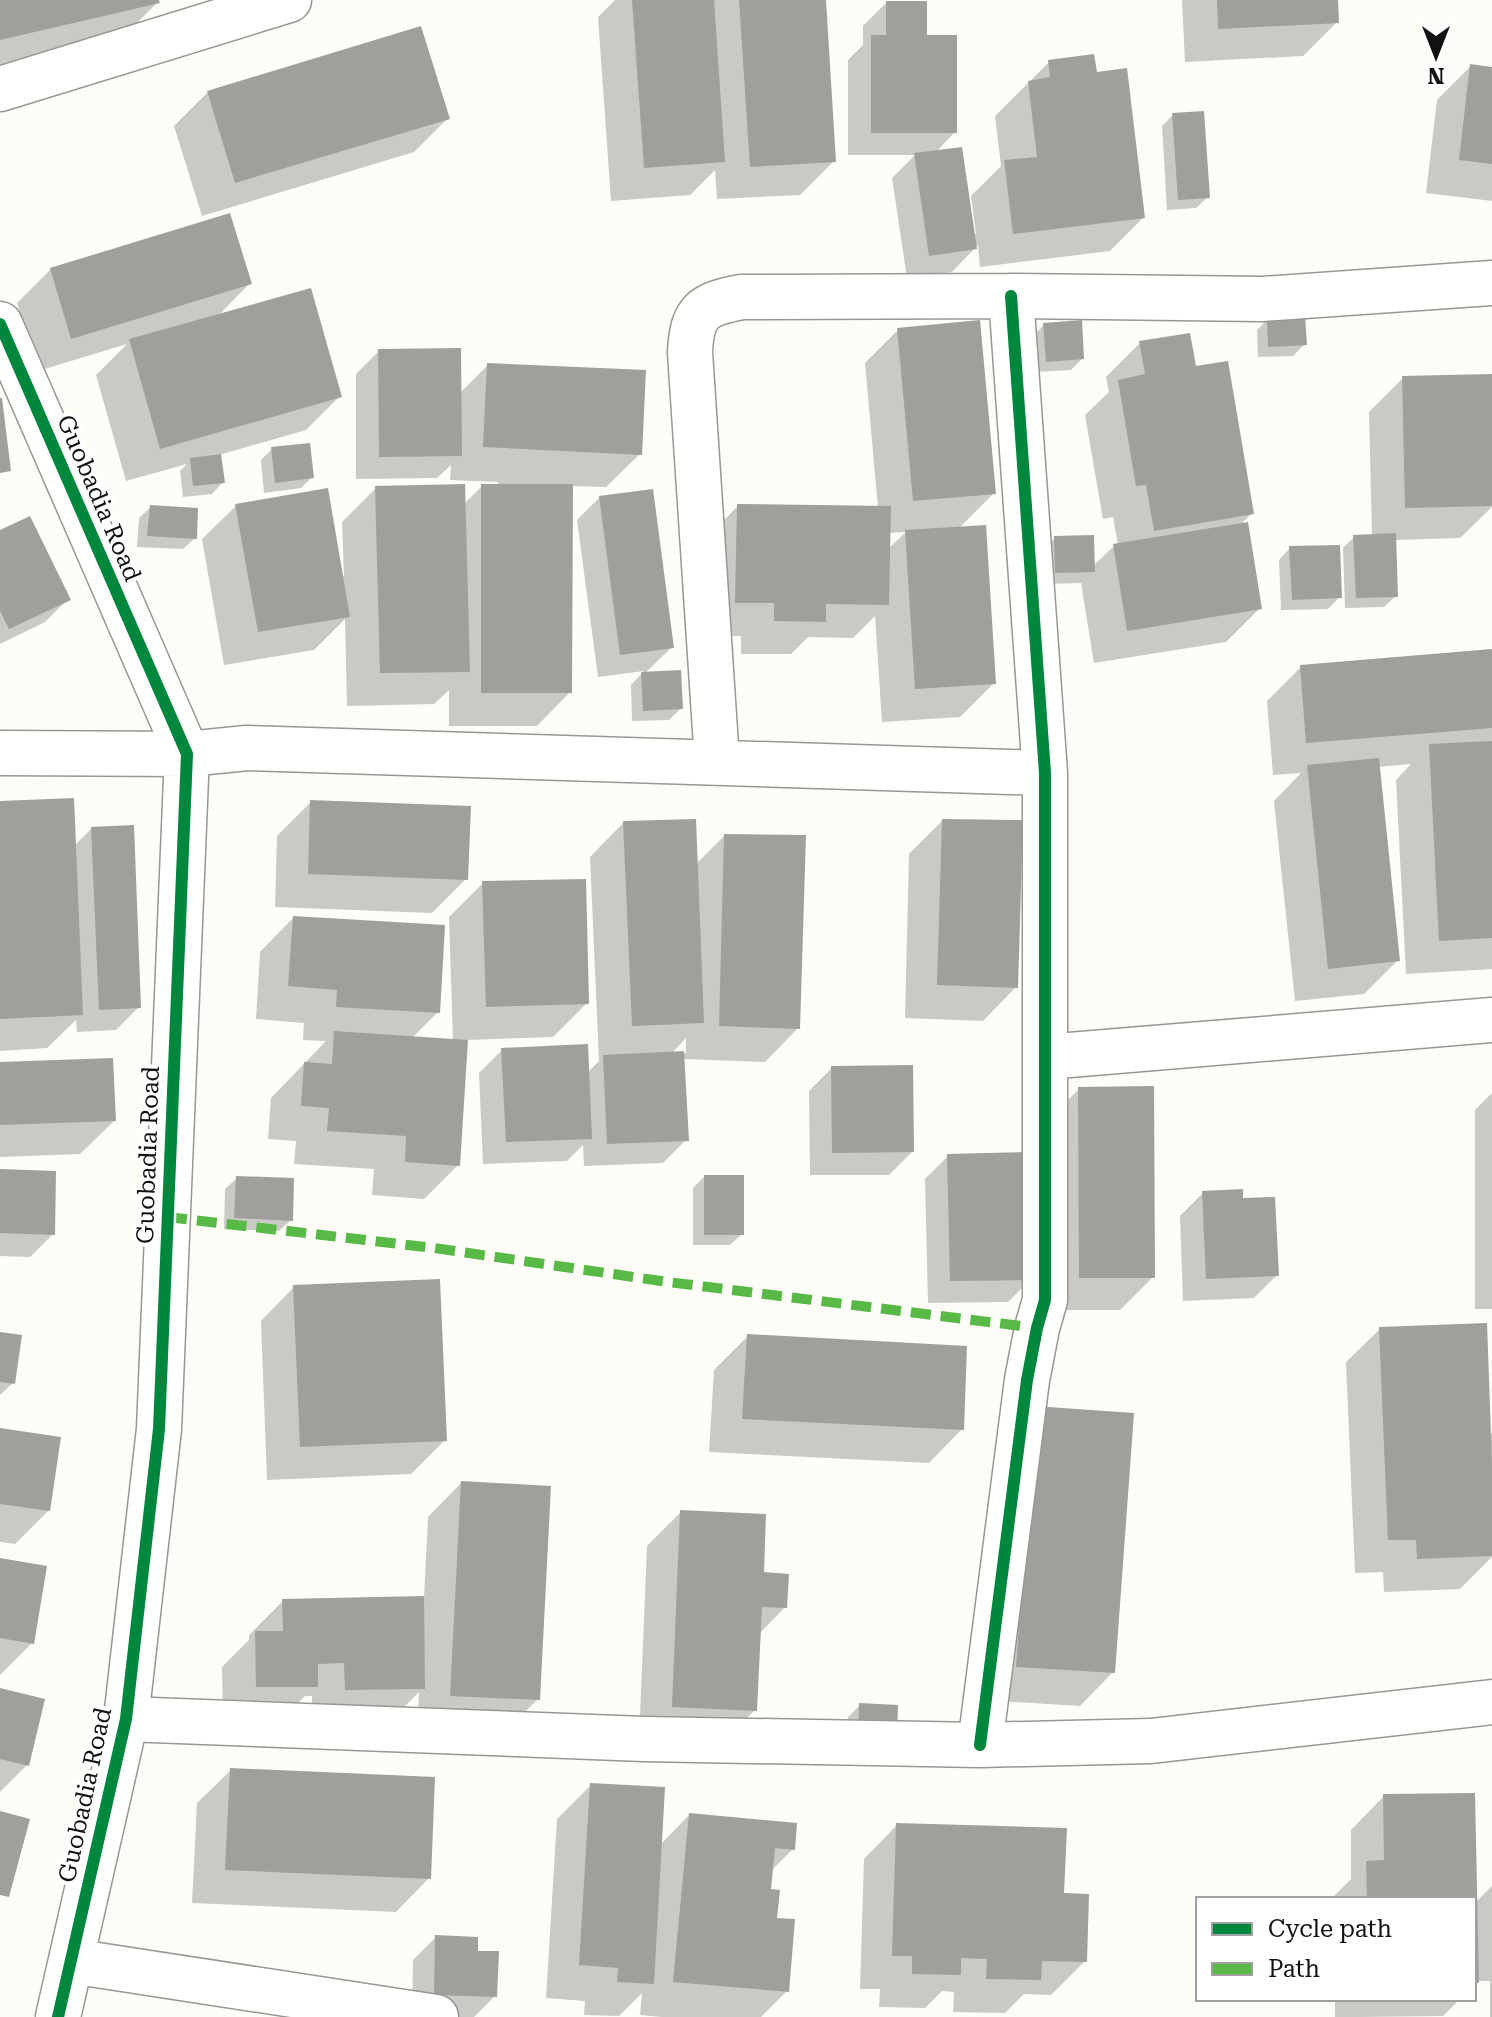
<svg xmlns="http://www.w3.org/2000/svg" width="1492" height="2017" font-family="'Roboto Serif',serif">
  <rect width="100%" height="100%" fill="#fdfcf7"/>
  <path fill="#0003" fill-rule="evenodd" d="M0,0H157L158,2L124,36L0,65Z
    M615,0H824L834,161L800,195L717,199L715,170L690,195L611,201L598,17Z
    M1182,0H1336L1337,22L1303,56L1185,62Z
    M886,3L925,37L955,132L936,152L972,234H976L971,196L1001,166L995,116L1049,62L1095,75L1143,218L1110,251L980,267L978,245L952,272L907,278L892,178L915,155H848V60L863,45V26Z
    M1471,66L1492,69V201L1426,193L1437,100Z
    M208,92L447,119L414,152L202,216L174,126Z
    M1173,115L1208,197L1196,208L1167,210L1162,126Z
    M51,269L249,284L217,317L340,396L306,430L219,455L223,482L212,494L183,497L180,471L187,464L126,481L96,375L127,344L38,371L17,303Z
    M1268,319L1305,344L1293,356L1258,357L1257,330Z
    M1044,325L1082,359L1071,370L1035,372L1033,336Z
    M898,330L994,493L959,528L994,683L960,717L882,722L875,616L853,638L808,637L791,654H741V636H702L704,540L738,506L878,508L865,363ZM906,532L888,549V533Z
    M1140,343L1195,368L1252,513L1239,526L1260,608L1226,642L1094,663L1081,583L1045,584L1044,549L1055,538L1093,566L1114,546L1118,545L1113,517L1103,519L1085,415L1109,392L1106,377Z
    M379,351L460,393L488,365L640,454L606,487L571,486L570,692L537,726H449V690L434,704L347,706L345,619L314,650L224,665L202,539L236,506L341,576H344L342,522L376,488L463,505L482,486H498V482L450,480L451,465L437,478L356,479V374Z
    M1492,376V507L1460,538L1394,540L1396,596L1384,607L1345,608L1343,548L1354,537L1372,536L1369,412L1403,378Z
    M272,449L312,477L301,488L264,493L261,460Z
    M600,497L671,648L645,673L681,708L669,720L632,721L631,685L644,671L598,677L577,520Z
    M151,507L195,538L183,549L137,547L139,518Z
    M0,532L68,599L45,622L0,644Z
    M1290,548L1340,597L1328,609L1281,610L1279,560Z
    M1492,651V969L1406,974L1396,780L1411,764L1378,767L1398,960L1364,994L1295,1001L1274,801L1301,773L1273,775L1267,701L1301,667Z
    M311,802L466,879L432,913L275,907L277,836Z
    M0,803L74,846L91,829L139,1007L116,1030L77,1032L76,1020L47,1048L0,1051Z
    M942,821L1016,987L983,1021L905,1018L909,854Z
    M623,823L696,864L724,836L798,1028L765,1062L683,1059L686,1140L663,1163L584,1166L583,1145L567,1161L483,1164L479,1073L502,1050L588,1072L599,1061L590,857ZM686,1038V1053L671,1054Z
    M483,883L587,1003L553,1037L466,1040L458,1165L424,1199L372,1195L374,1169L294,1164L296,1141L268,1139L271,1098L326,1041L303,1040L304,1023L256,1019L260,952L293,918L438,1012L412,1038L453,1041L449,917Z
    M0,1064L114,1121L80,1154L0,1157Z
    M832,1068L912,1152L889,1175H810L809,1091Z
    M1079,1089L1153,1277L1120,1310H1047L1045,1123Z
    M1492,1093V1309H1475V1110Z
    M948,1156L1031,1279L1008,1302L928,1303L925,1179Z
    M0,1171L53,1234L30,1257L0,1256Z
    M704,1177L742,1234L730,1245H693V1188Z
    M237,1178L291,1220L279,1231L224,1229L225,1189Z
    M1203,1193L1241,1200L1277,1275L1254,1298L1183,1301L1180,1216Z
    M294,1287L445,1440L411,1474L267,1480L261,1321Z
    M1380,1329L1489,1436L1492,1433V1557L1460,1589L1384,1592L1383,1572L1355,1573L1346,1362Z
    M0,1334L13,1383L0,1395Z
    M748,1336L962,1429L929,1463L709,1452L714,1370Z
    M1035,1408L1113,1672L1080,1706L983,1700Z
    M0,1430L49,1510L15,1544L0,1542Z
    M461,1483L538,1699L504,1733L417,1729L419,1692L389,1722L312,1723V1696H305L282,1719L223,1720L222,1667L249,1640V1635L283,1601L424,1598L428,1517Z
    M681,1512L762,1574L785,1607L759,1634L755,1710L721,1744L639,1740L647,1546Z
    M0,1560L32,1643L0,1675Z
    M0,1690L27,1765L0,1792Z
    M860,1705L895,1734L848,1744V1717Z
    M231,1770L429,1878L396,1912L192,1903L197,1803Z
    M591,1785L660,1845L689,1815L793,1849L771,1871L769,1891L787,1991L761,2017H662L640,2015L642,1993L619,2016L584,2015L585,2001L546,1998L557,1819Z
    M1473,1795L1475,1903L1492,1886V2017H1490V1981H1477L1474,1985V1899H1333V1897L1351,1879V1830L1384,1796Z
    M897,1825L1062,1895L1085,1961L1051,1995L1024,1994L1005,2013L953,2012L954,1992L942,1991L925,2008L879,2007L880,1989H860L864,1859Z
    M436,1937L476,1953L495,1996L474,2017H412L413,1960Z
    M1335,1999H1460L1443,2016L1358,2017H1335Z"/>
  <path fill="#a19f9c" d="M0,0H159L160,3L0,40Z
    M632,0H714L725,162L644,168Z
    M739,0H826L836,162L750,167Z
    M1217,0H1338L1339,23L1218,29Z
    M886,1H927V35H957V133H871V35H886Z
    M421,26L450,119L235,183L207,91Z
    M1094,54L1097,72L1127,68L1145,218L1013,234L1004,160L1037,157L1028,81L1050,77L1048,60Z
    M1470,64L1492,67V164L1459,160Z
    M1204,111L1210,198L1178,200L1172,113Z
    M962,147L977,249L929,256L914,153Z
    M230,213L252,284L71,339L50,268Z
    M311,288L342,397L160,449L129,339Z
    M1305,315L1307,345L1268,347L1267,317Z
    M980,320L996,494L913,501L897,328Z
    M1082,320L1084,359L1046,362L1043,323Z
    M1190,333L1196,366L1228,361L1254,514L1154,531L1146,485L1136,486L1118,380L1145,374L1139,341Z
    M461,348L462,456L379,457L378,349Z
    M487,363L646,370L642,455L483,447Z
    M1492,374V506L1405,508L1402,376Z
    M0,398H2L11,471L0,473Z
    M310,443L314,478L275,483L271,447Z
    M221,454L225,483L193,486L190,458Z
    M465,484L470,672L380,673L375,486Z
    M481,484H573L572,693H481Z
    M328,488L350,617L258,632L235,504Z
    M653,489L674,648L620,655L599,496Z
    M737,504L891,506L889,605L826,604V622L774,621V603H735Z
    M150,505L198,508L197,539L147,536Z
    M30,516L71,600L9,629L0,611V530Z
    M1248,522L1262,609L1127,631L1113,544Z
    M986,525L996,684L915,689L905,530Z
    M1396,533L1398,597L1356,598L1353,535Z
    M1094,535L1095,572L1055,573L1054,536Z
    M1340,545L1342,598L1292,600L1289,546Z
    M1492,649V728L1306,743L1300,665Z
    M681,670L683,709L643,711L641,672Z
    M1492,741V938L1439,941L1429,744Z
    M1379,758L1400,961L1328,969L1307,765Z
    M74,798L83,1015L0,1019V801Z
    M310,800L471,806L468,880L308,874Z
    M696,819L704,1023L632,1026L623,821Z
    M942,819L1023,820L1018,988L937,985Z
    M134,825L141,1008L99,1010L91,827Z
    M724,834L806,835L800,1029L719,1026Z
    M586,879L589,1004L486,1007L482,881Z
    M293,916L445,925L440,1013L336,1007L337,990L288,986Z
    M334,1031L468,1040L460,1166L405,1162L406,1136L327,1131L329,1108L301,1106L304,1062L332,1064Z
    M588,1044L592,1139L506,1142L501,1048Z
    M684,1051L689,1141L607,1144L603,1055Z
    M113,1058L116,1121L0,1125V1062Z
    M913,1065L914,1152L832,1153L831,1066Z
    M1154,1086L1155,1278H1079L1078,1087Z
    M1030,1152L1033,1280L950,1281L947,1154Z
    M0,1169L56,1171L55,1235L0,1233Z
    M704,1175H744V1235H704Z
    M236,1176L294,1178L293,1221L234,1218Z
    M1243,1189V1198L1275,1197L1279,1276L1206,1279L1202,1191Z
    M440,1279L447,1441L300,1447L293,1285Z
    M1487,1323L1492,1464V1556L1417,1559L1416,1540H1388L1379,1327Z
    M0,1332L22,1335L15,1384L0,1382Z
    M747,1334L967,1346L964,1430L742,1419Z
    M1034,1406L1134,1413L1115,1673L1016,1667Z
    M0,1428L61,1437L50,1511L0,1504Z
    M461,1481L551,1486L540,1700L450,1696Z
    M680,1510L766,1514L764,1572L789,1574L787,1608L762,1607L757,1711L672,1707Z
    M0,1558L47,1566L34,1644L0,1638Z
    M424,1596L425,1689L345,1690L344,1663L318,1664V1687H256L255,1631H283L282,1599Z
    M0,1688L45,1699L29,1766L0,1759Z
    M859,1703L898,1705L897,1735L858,1733Z
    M230,1768L435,1777L431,1879L225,1870Z
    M590,1783L665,1787L654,1984L617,1982L618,1968L579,1965Z
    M1475,1793L1479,1983H1474V1899H1367L1366,1861L1384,1860L1383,1794Z
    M0,1811L30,1819L9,1897L0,1895Z
    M689,1813L797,1823L795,1850L775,1848L771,1889L780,1890L777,1918L795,1919L789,1992L673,1982Z
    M896,1823L1067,1828L1064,1893L1089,1894L1087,1962L1042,1961L1041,1980L986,1979L987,1959L961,1958V1975L912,1974V1956H892Z
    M435,1935L478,1937V1951H499L497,1997L434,1995Z"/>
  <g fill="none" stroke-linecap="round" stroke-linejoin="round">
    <g stroke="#979795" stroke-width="47">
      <path id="street" d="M0,89L289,0
        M0,324L187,754L159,1429L126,1719L58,2017
        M0,753L187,754L247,748L1045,773
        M717,761L690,352C692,311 703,304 742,297L1011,296L1262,299L1492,283
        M1045,1057L1492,1020
        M126,1719L644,1739L980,1745L1151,1741L1492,1702
        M980,1745L1027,1380L1037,1328L1045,1300V773L1011,296
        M71,1961L436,2017"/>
    </g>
    <use href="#street" stroke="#fffffe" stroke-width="44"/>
    <path stroke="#58b947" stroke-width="10" stroke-dasharray="20 10" stroke-linecap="butt" d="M167,1217L434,1248L668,1282L1037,1328"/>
    <g stroke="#fff" stroke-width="17">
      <path id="cycleway" d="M0,324L187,754L159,1429L126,1719L58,2017
        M980,1745L1027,1380L1037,1328L1045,1300V773L1011,296"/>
    </g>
    <use href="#cycleway" stroke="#00873e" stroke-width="12"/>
  </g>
  <g text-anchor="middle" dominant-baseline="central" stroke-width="8" stroke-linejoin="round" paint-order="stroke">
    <g font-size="24" fill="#111" stroke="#fff">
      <text transform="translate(99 498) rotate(67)">Guobadia Road</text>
      <text transform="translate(148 1155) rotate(-88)">Guobadia Road</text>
      <text transform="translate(85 1795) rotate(-78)">Guobadia Road</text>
    </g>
  </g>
  <rect x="1196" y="1897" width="280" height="104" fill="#ffffff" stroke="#a0a0a0" stroke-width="2"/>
  <rect x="1212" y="1923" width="40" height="12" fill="#00873e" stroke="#a0a0a0" stroke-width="2"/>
  <text x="1268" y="1937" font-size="24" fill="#111111">Cycle path</text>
  <rect x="1212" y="1963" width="40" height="12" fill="#58b947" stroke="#a0a0a0" stroke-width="2"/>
  <text x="1268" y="1977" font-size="24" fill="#111111">Path</text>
  <g transform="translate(1436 56) rotate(180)" stroke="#ffffff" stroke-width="6" paint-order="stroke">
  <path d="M0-6L14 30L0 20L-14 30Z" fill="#111111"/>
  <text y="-12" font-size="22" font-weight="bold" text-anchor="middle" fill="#111111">N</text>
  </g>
</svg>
